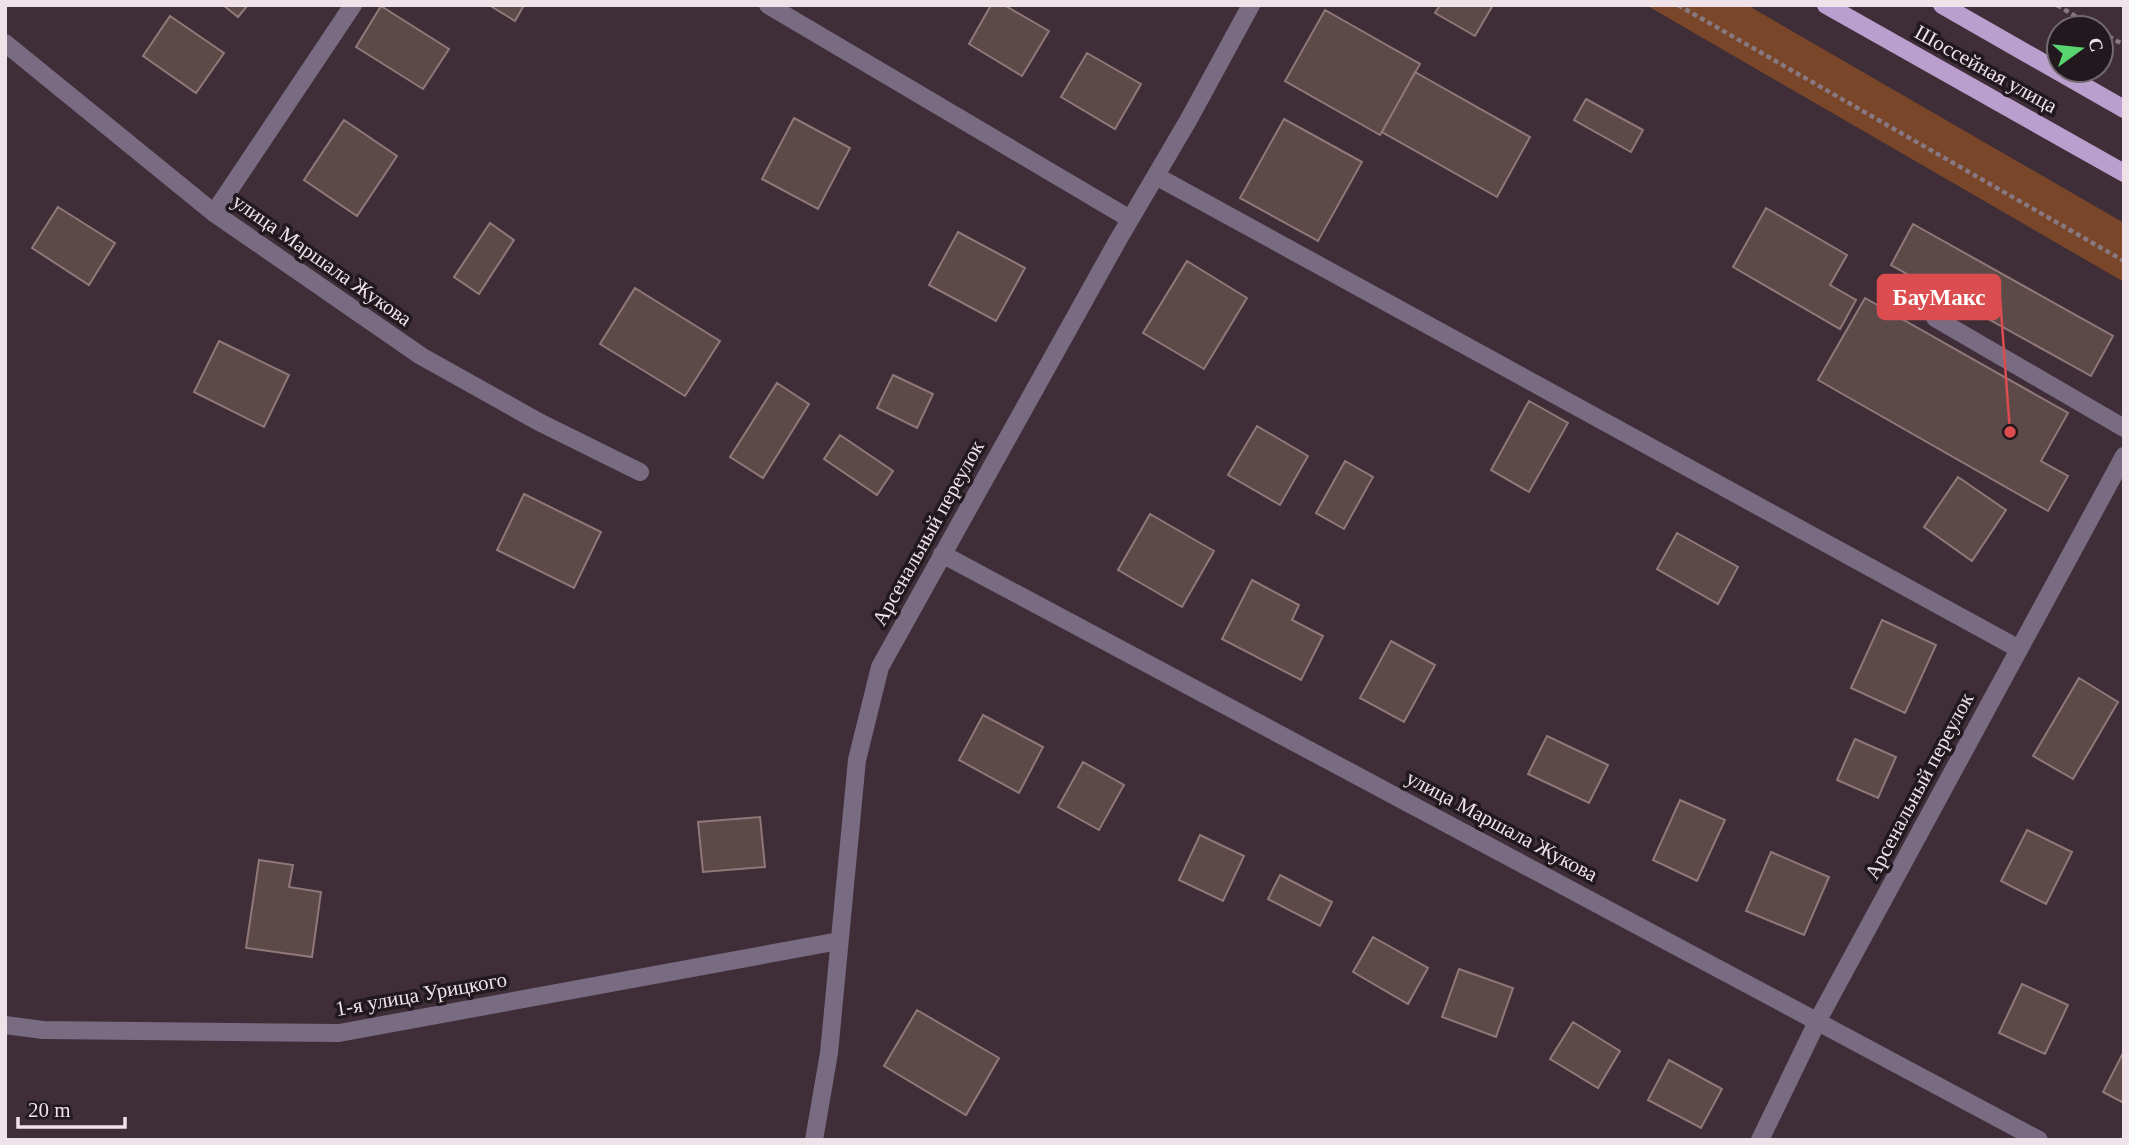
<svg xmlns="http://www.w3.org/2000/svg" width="2129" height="1145" font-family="'Times New Roman',serif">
  <rect width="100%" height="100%" fill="#3f2e38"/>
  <path fill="#7a4629" d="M1646,5H1747L2124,223V282Z"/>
  <path fill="#5e4949" stroke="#907879" stroke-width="2" d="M223,5H248L238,17Z
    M489,5H524L515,21Z
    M991,5H1004L1049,31L1022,76L969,44Z
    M1440,5H1493L1475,36L1435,13Z
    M381,6L449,49L423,89L356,47Z
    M1325,10L1420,64L1380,135L1285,81Z
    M170,16L224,53L196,93L143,56Z
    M1087,53L1141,84L1115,129L1061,97Z
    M1415,72L1530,137L1497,197L1382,132Z
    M1586,99L1643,130L1631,152L1574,120Z
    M794,118L850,148L818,209L762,179Z
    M1284,119L1362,162L1318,241L1240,198Z
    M344,120L397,156L357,216L304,180Z
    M58,207L115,243L89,285L32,248Z
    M1766,208L1847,255L1830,285L1856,300L1840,329L1733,267Z
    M490,223L514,240L479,294L454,277Z
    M1913,224L2113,336L2091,376L1891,265Z
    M958,232L1025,268L996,321L929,285Z
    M1187,261L1247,298L1204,369L1143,333Z
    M635,288L720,341L685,396L600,344Z
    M1865,298L2068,413L2041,461L2068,476L2048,511L1818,380Z
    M219,341L289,375L264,427L194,392Z
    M893,375L933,394L917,428L877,408Z
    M777,383L809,404L763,478L730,457Z
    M1529,401L1568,423L1529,492L1491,470Z
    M1257,426L1308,456L1280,505L1228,475Z
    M840,435L893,471L877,495L824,459Z
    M1345,461L1373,477L1344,529L1316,513Z
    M1958,477L2006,510L1972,561L1924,527Z
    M524,494L601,532L574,588L497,550Z
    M1150,514L1214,551L1182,607L1118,570Z
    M1677,533L1738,567L1718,604L1657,569Z
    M1252,580L1299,605L1292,620L1323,636L1301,680L1222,639Z
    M1882,620L1936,645L1905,713L1851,688Z
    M1391,641L1435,665L1404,722L1360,698Z
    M2079,678L2118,702L2073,779L2033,756Z
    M983,715L1043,747L1019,793L959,760Z
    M1547,736L1608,765L1589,803L1528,774Z
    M1855,739L1896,757L1878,798L1837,780Z
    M1083,762L1124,785L1099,830L1058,807Z
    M1680,800L1725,820L1697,881L1653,860Z
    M760,817L765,867L703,872L698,822Z
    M2027,830L2072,852L2046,904L2001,881Z
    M1200,835L1244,856L1223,901L1179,880Z
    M1771,852L1829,877L1804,935L1746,911Z
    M259,860L293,865L289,887L321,892L312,957L246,948Z
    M1280,875L1332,902L1320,926L1268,899Z
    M1373,937L1428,968L1408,1004L1353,972Z
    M1459,969L1513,988L1496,1037L1442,1017Z
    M2022,984L2068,1005L2045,1054L1999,1033Z
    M917,1010L999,1058L966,1115L884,1066Z
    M1573,1022L1620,1051L1598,1088L1550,1059Z
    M2123,1053H2124V1103L2103,1092Z
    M1669,1060L1722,1089L1701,1128L1648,1100Z"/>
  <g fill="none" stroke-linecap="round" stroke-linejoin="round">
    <path stroke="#877881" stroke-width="4.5" stroke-dasharray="5 3.5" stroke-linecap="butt" d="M1678,5L2124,261
      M2057,5L2095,28
      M2101,32L2124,45"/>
    <path stroke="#786b82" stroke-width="18" d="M768,5L1130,219
      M1156,176L2019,649
      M1935,318L2124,428"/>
    <path stroke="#786b82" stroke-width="18" d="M5,43L214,213L421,356L539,422L640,472
      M214,213L353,5
      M942,554L2039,1140
      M5,1025L43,1030L339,1033L839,941
      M814,1140L829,1053L857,760L880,667L1118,240L1189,119L1251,5
      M1760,1140L1818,1020L2124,456"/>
    <path stroke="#ba9fce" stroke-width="18" d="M1826,5L2124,173
      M1942,5L2124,109"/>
  </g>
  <g text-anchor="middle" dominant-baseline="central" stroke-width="7" stroke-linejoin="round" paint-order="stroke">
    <g font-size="21" fill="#efe3e9" stroke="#21191e">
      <text transform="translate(1986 69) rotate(29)">Шоссейная улица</text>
      <text transform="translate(322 260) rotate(35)">улица Маршала Жукова</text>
      <text transform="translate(928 533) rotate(-61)">Арсенальный переулок</text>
      <text transform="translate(1919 786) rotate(-62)">Арсенальный переулок</text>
      <text transform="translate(1502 826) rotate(28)">улица Маршала Жукова</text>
      <text transform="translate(421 994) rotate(-10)">1-я улица Урицкого</text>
    </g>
  </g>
  <path fill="none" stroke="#db4d4f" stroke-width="2.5" d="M2010 432L2000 297"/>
  <circle fill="#db4d4f" stroke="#21191e" stroke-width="2.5" cx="2010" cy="432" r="7"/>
  <rect fill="#db4d4f" stroke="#db4d4f" stroke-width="2.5" x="1878" y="275" width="122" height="44" rx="7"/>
  <g font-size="23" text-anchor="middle" font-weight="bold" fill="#fff">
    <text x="1939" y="305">БауМакс</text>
  </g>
  <rect width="2129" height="1145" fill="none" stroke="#efe3e9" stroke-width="14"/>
  <g transform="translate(2080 49) rotate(75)"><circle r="33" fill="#21191e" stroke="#736a6f" stroke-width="2"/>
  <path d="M0-5L12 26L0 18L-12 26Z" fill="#59d56f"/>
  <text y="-10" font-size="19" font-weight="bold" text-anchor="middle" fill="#efe3e9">С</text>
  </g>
  <path d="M18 1117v10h107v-10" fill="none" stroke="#efe3e9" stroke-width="3.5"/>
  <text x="28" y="1117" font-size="21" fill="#efe3e9" stroke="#21191e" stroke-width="5" paint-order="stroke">20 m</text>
</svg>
